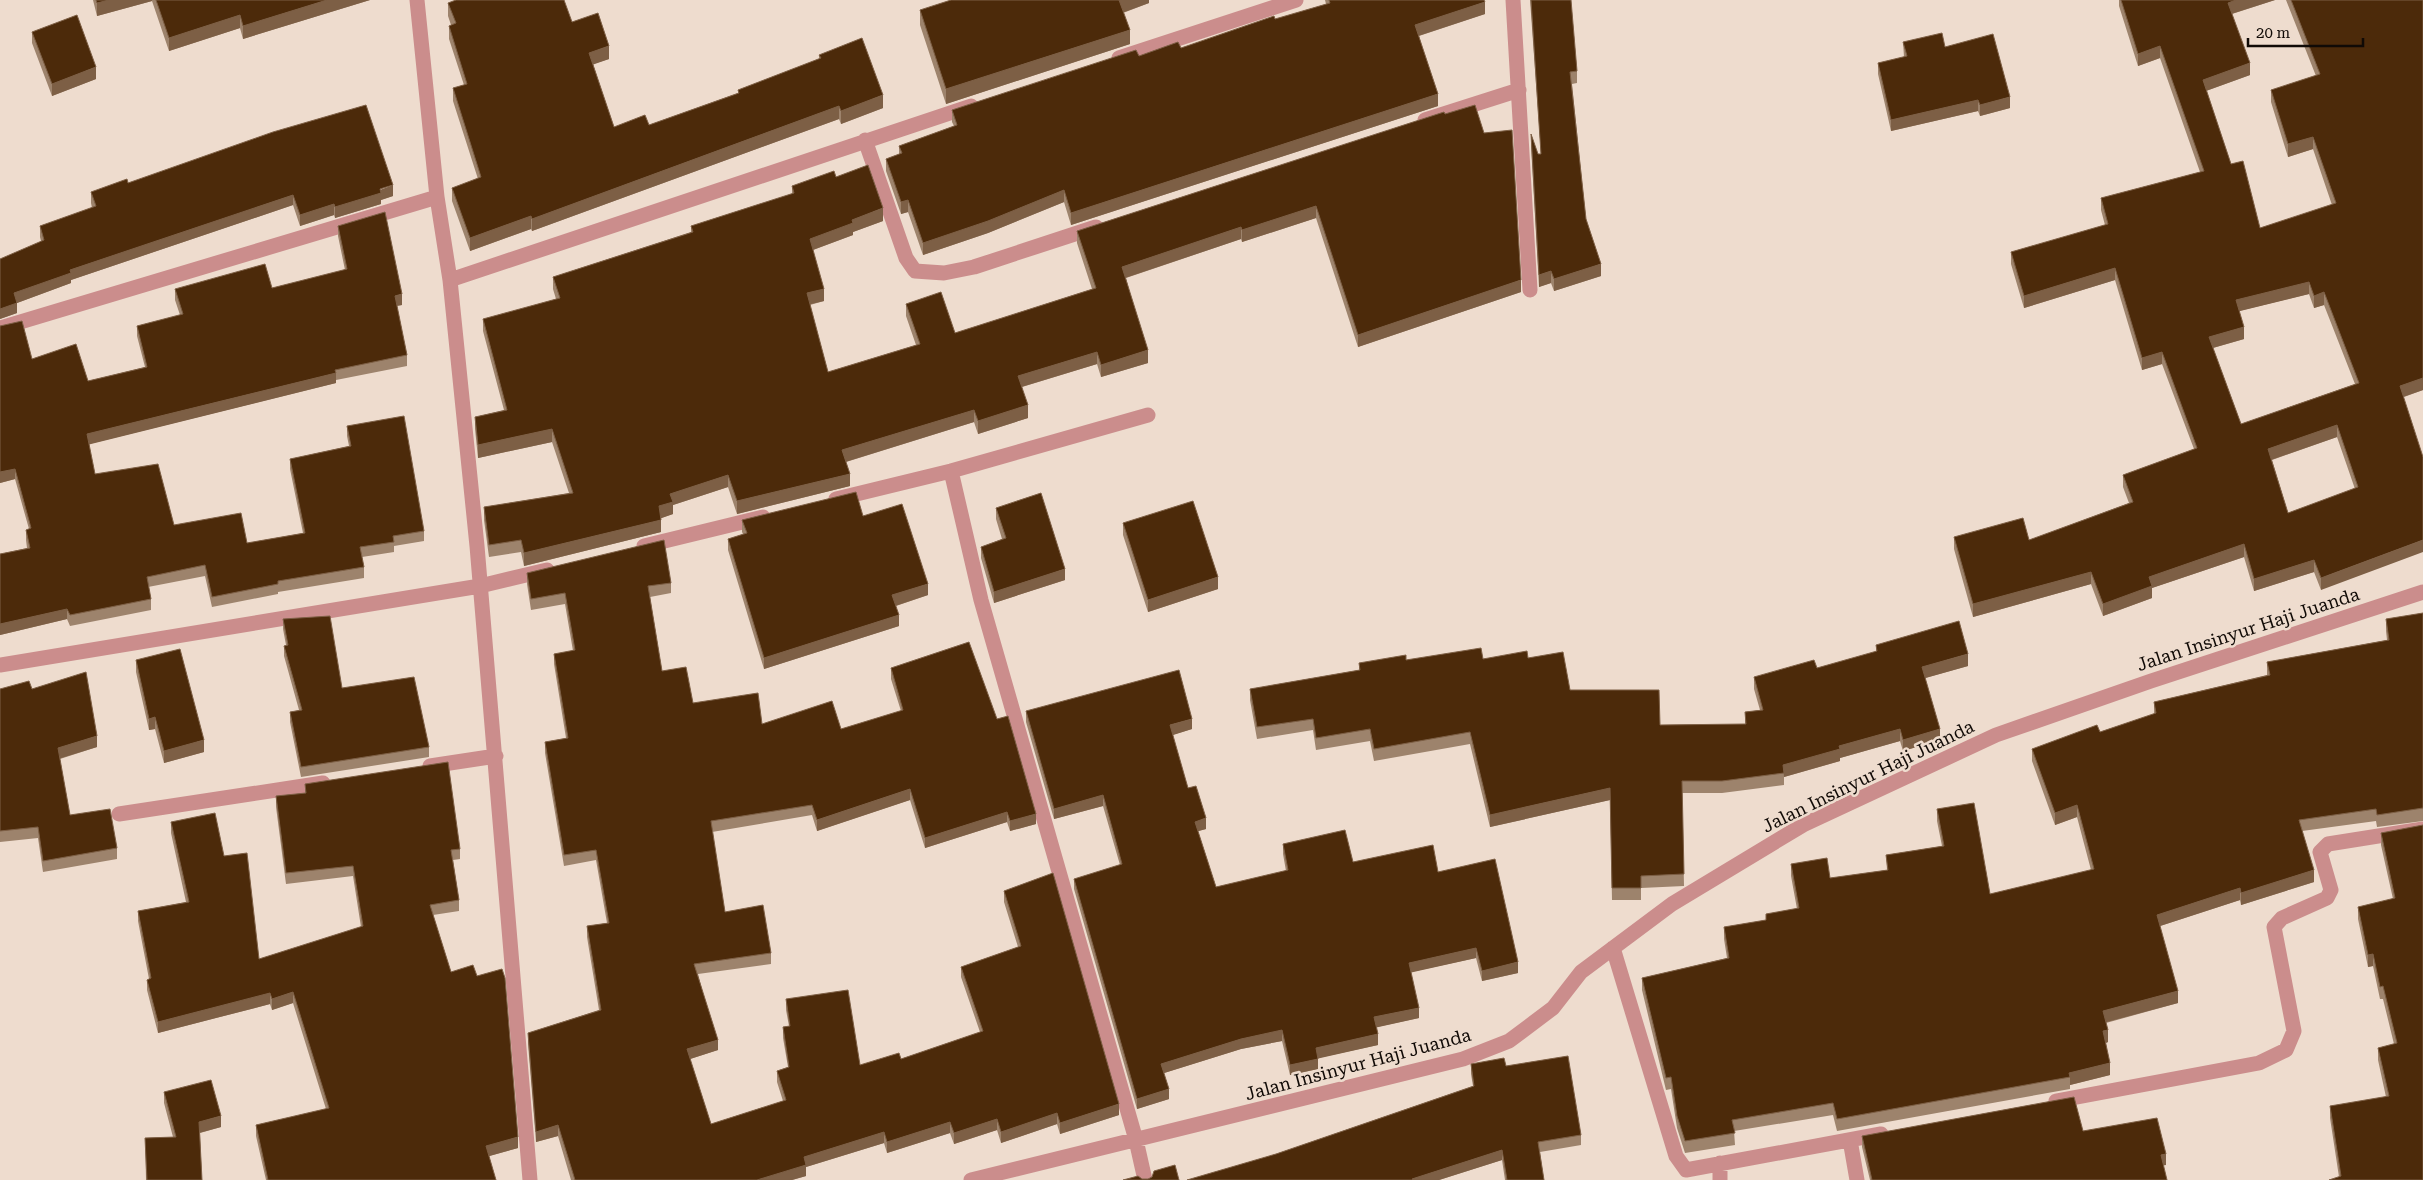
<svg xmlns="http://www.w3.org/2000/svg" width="2423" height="1180" font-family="'Roboto Serif',serif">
  <rect width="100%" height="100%" fill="#eedcce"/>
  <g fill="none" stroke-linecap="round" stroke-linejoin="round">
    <path stroke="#cb8d8c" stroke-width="15" d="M417,0L437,197L450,280L477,546L530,1180
      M1513,0L1530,290
      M1119,58L1296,0
      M1425,120L1519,90
      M865,140L906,258L915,271L944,273L974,267L1096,227
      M450,280L971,106
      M0,328L437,197
      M951,471L981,600L1136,1140L1145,1180
      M836,499L951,471L1148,415
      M644,546L763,517
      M0,665L480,586L547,570
      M430,766L496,756
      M119,814L323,783
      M1613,948L1676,1156L1686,1170L1881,1134
      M2056,1101L2259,1063L2286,1050L2294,1031L2274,927L2282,918L2327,898L2331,890L2320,852L2328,844L2423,829
      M1850,1140L1857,1180
      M1720,1163V1180
      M971,1180L1463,1059L1509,1041L1553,1008L1581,972L1672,904L1803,825L1996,735L2151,681L2423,592"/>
  </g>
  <path fill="#9d836c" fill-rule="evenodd" d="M93,0H370L243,39L240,28L169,51L152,1L97,16Z
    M1149,0V3L1123,13L1130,44L946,104L920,25V10Z
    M1325,0H1484L1485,14L1419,36L1438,106L1071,225L1064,202L988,233L923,255L908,212L901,214L886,171V159L899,154V146L954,126L952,122V110L1139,56L1181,48L1326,4Z
    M1530,0H1571L1577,71V83L1572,84L1586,219L1601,276L1554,291L1551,283L1539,287L1531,146V134L1538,154H1541Z
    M2119,0H2275L2232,14L2250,75L2206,91L2231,164L2260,228L2332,205L2313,149L2288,157L2271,102V90L2316,76L2286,0H2423V390L2404,397L2321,590L2314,572L2254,591L2244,557L2152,588V598L2103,616L2091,584L1973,617L1954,549V537L2029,540L2129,503L2123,487V475L2194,449L2162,364L2142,370L2115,280L2024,308L2011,264V252L2105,225L2101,210V198L2200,172L2160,58L2138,66L2119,6ZM2309,294L2314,308L2324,305L2355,384L2241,424L2213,348L2244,339L2239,311ZM2337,437L2355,489L2288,513L2272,460Z
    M448,3L572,22L609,59L593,64L614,127L649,125L738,93V90L819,59V55L883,108L841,124L839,119L532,231L531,229L470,251L452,201V188L478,179L453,101V88L464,85L449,39V26L451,25L448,16Z
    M32,32L96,79L52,96L32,43Z
    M1903,42L1945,47L2010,108L1980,116L1978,111L1891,131L1878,74V63L1904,57Z
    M1444,112L1521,292L1358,347L1316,218L1242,242L1241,239L1126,278L1148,363L1101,377L1097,364L1022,387L1028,418L978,434L974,422L846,462L850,486L737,514L728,487L673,505V514L661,518V532L524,566L521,552L489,557L484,520V507L569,493L552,442L478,458L475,429V417L504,410L483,331V319L556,299L553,289V277L691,232V226L792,194V186L836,177L883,221L853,232V235L813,250L824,301L810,305L828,372L916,345L906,316V304L955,333L1092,289L1077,243V231Z
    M128,183L393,196L381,200V204L335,218L334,215L300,226L293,205L71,280V283L17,303V313L0,319L41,241L40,237V226L92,208L91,203V192Z
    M338,226L402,305L397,306L407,355V366L336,380V383L89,444L95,474L174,525L247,543L303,533L290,469V459L349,446L347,436V426L424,531V541L394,546V552L362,557L364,567V578L278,592V594L212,607L205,576L148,587L151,599V610L70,626L67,619L0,635V554L27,548L26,540V530L29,529L15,479L0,483V326L32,359L88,381L145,367L137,336V326L180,315L175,300V289L272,288L345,270L338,236Z
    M996,508L1065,580L994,603L981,558V547L1002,539L996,519Z
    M863,516L928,595L896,606L899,626L764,669L728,550V539L743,534L742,532V520Z
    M1123,523L1218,589L1148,612L1123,535Z
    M527,573L671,583V593L650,597L662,671L693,703L762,724L841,729L901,711L891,679V668L1036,824L1010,831L1007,822L925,848L910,800L817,831L812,815L712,832L725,912L771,953V964L698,974L718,1050L690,1059L711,1124L783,1101L777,1082V1071L788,1067L783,1038V1027L789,1026L786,1010V999L860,1065L901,1059L980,1032L961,977V967L1018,947L1004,902V891L1119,1115L1060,1134L1057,1124L1001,1143L997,1130L954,1144L950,1133L887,1153L884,1143L806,1167V1176L792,1180H571L558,1136L536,1142L528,1044V1033L599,1010L587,937V926L607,923L596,860L564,866L545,753V742L566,738L554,664V654L573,651L565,604L531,610L527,584Z
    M2423,613V821L2377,827L2376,821L2302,831L2314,882L2241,905L2240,900L2160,926L2178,1003L2106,1023L2108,1042L2106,1043L2110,1075L2070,1085V1089L1837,1131L1833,1115L1734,1131L1735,1145L1685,1153L1677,1128L1671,1089L1666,1090L1642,990V978L1727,958L1724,939V927L1766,920V914L1797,909L1791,876V864L1830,878L1887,870L1886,855L1942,846L1937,821V809L1990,894L2091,870L2077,817L2055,825L2032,761V749L2100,732L2154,714V702L2267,675V662L2387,640L2386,631V619Z
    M283,619L342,688L429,747V757L301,777L290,722V712L299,710L284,656V646L286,645L283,629Z
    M1876,645L1968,666L1925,678L1940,740L1903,751L1900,741L1840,758V761L1784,777V785L1722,793H1682L1684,886L1641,888V900H1612L1610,800L1490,827L1470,744L1374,761L1370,741L1316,750L1313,730L1257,739L1250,700V689L1359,670V663L1406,660L1528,658L1570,690L1660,725L1745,724V712L1760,710L1754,689V677L1817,668L1876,652Z
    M136,660L204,752L164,763L155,729L149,730L136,672Z
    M0,689H32L97,747L60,759L70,815L117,848V859L43,872L38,838L0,842Z
    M1026,711L1192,729L1172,735L1188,788L1206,829L1198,831L1216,887L1286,871L1283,854V844L1353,862L1438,872L1518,973L1482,981L1476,958L1411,972L1419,1018L1377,1027L1378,1045L1318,1058V1069L1290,1075L1282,1041L1241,1049L1164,1073L1169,1099L1137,1109L1074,889V879L1120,865L1103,806L1054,819L1026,722Z
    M305,784L460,849V859L453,860L459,900V911L433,915L451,972L518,1148L489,1156L496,1180H266L256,1136V1125L326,1109L293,1003L272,1010L270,1004L158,1033L147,990V980L149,979L138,921V911L186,902L171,833V822L224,856L259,959L361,927L353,876L286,884L276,807V796L305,793Z
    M2423,825V1180L2339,1177L2330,1118V1106L2386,1097L2378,1060V1048L2394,1044L2383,999H2380L2373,966L2368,967L2358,919V907L2393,899L2381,845V833Z
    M1471,1064L1506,1066L1581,1135V1145L1540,1152L1544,1180H1505L1502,1160L1439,1180H1187L1276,1154L1473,1086L1471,1074Z
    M164,1092L221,1127L200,1133L202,1180H146L145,1138L173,1137L164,1103Z
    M2083,1131L2166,1165H2163L2167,1180H1870L1862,1147V1136Z"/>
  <path fill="#7d5f45" d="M109,0H152V1L97,16V3Z
    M327,0H370L243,39V26Z
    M1119,0H1149V3L1119,14Z
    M2236,0H2275L2228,15V3Z
    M1485,2V14L1415,37V25Z
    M240,15V28L169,51V38Z
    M1130,30V44L946,104V89Z
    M609,46V59L589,66V53Z
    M2160,46V58L2138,66V54Z
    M2250,63V75L2203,92V80Z
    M96,67V79L52,96V84Z
    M1438,94V106L1071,225V213Z
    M883,95V108L841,124V111Z
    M2010,97V108L1980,116V105Z
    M1978,100V111L1891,131V120Z
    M839,106V119L532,231V219Z
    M2313,137V149L2288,157V144Z
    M393,185V196L381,200V204L335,218V207Z
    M1064,190V202L988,233L923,255V243Z
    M293,195V205L71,280V283L17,303V313L0,319V309L14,293L70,270Z
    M908,200V212L901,214V202Z
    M334,204V215L300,226V215Z
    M1316,206V218L1242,242V230Z
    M883,208V221L853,232V235L810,251V239L852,220Z
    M531,216V229L470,251V238Z
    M1241,227V239L1122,279V267Z
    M1601,264V276L1554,291V279Z
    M2115,268V280L2024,308V296Z
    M1551,271V283L1539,287V275Z
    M1521,280V292L1358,347V335Z
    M2309,282V294L2236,312V300Z
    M824,289V301L807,305V293Z
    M2324,292V305L2314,308V296Z
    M402,294V305L395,306V296Z
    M2244,327V339L2209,349V337Z
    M1148,350V363L1101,377V365Z
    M1097,352V364L1018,388V376Z
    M2162,352V364L2142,370V358Z
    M336,373V383L87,445V434Z
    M2423,378V390L2400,398V386Z
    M1028,405V418L978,434V421Z
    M974,410V422L842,463V450Z
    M2337,425V437L2268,461V449Z
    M552,429V442L478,458V445Z
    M15,469V479L0,483V472Z
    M850,474V486L737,514V501Z
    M728,475V487L673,505V514L659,519V506L670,494Z
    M661,520V532L524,566V553Z
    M2423,540V552L2321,590V578Z
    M2244,544V557L2152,588V598L2103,616V604L2149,577Z
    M2314,560V572L2254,591V579Z
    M1065,569V580L994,603V592Z
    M2091,572V584L1973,617V604Z
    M1218,577V589L1148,612V600Z
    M928,584V595L892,607V595Z
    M67,609V619L0,635V624Z
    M899,615V626L764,669V658Z
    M1968,654V666L1922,679V667Z
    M155,717V729L149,730V719Z
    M1192,719V729L1170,736V725Z
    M1900,729V741L1840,758V761L1784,777L1783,765L1839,746Z
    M1940,729V740L1903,751V740Z
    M97,736V747L58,759V748Z
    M204,740V752L164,763V751Z
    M1610,788V800L1490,827V815Z
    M910,789V800L817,831V820Z
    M1103,795V806L1054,819V809Z
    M2077,805V817L2055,825V813Z
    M1007,812V822L925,848V838Z
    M1036,814V824L1010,831V821Z
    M1206,818V829L1195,832V822Z
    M2314,870V882L2241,905V893Z
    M2240,888V900L2157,927V915Z
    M1476,948V958L1409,973V963Z
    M2373,954V966L2368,967V955Z
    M1518,962V973L1482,981V971Z
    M2178,991V1003L2103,1023V1011Z
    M293,992V1003L272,1010V999Z
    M270,993V1004L158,1033V1022Z
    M1419,1008V1018L1374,1028V1017Z
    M1282,1030V1041L1241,1049L1161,1074V1064L1241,1039Z
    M2108,1030V1042L2103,1044V1031Z
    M1378,1034V1045L1316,1059V1048Z
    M718,1040V1050L687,1060V1049Z
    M1318,1059V1069L1290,1075V1065Z
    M2110,1063V1075L2070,1085V1077L2069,1073Z
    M1169,1089V1099L1137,1109V1099Z
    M1119,1104V1115L1060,1134V1123Z
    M1057,1113V1124L1001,1143V1132Z
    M221,1116V1127L199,1133V1122Z
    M997,1119V1130L954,1144V1133Z
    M950,1122V1133L887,1153V1142Z
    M558,1125V1136L536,1142V1132Z
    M884,1132V1143L806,1167V1176L792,1180H757L804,1157Z
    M518,1137V1148L486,1157V1146Z
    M1502,1150V1160L1439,1180H1412V1179Z
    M2166,1154V1165L2161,1166V1155Z"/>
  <path fill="#4c2a0a" stroke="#7d5f45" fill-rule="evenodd" d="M96,0H109L97,3Z
    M156,0H327L243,26L240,15L169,38Z
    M456,0H564L572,22L598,13L609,46L589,53L614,127L645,115L649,125L739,93L738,90L821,58L819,55L862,38L883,95L841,111L839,106L532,219L531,216L470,238L452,188L481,177L453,88L467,84L449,26L456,23L448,3Z
    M951,0H1119L1130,30L946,89L920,10Z
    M1329,0H1484L1485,2L1415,25L1438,94L1071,213L1064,190L988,221L923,243L908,200L901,202L886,159L902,153L899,146L957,125L952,110L1136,50L1139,56L1178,42L1181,48L1274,16L1275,19L1330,3Z
    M1531,0H1571L1577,71L1570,72L1586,219L1601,264L1554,279L1551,271L1539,275L1531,134L1538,154H1541Z
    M2121,0H2236L2228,3L2250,63L2203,80L2231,164L2243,161L2260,228L2336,203L2313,137L2288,144L2271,90L2320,74L2291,0H2423V378L2400,386L2423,457V540L2321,578L2314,560L2254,579L2244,544L2149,577L2152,586L2103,604L2091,572L1973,604L1954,537L2023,518L2029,540L2133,502L2123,475L2197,448L2162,352L2142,358L2115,268L2024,296L2011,252L2108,224L2101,198L2204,171L2160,46L2138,54ZM2309,282L2314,296L2324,292L2359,383L2241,424L2209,337L2244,327L2236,300ZM2337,425L2358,487L2288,513L2268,449Z
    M77,15L96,67L52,84L32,32Z
    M1942,33L1945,47L1993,34L2010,97L1980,105L1978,100L1891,120L1878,63L1907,56L1903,42Z
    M366,105L393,185L380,189L381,193L335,207L334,204L300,215L293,195L70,270L71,273L14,293L17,303L0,309V259L44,240L40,226L96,206L91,192L127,179L128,183L273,132Z
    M1475,105L1484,133L1512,130L1521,280L1358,335L1316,206L1242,230L1241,227L1122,267L1148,350L1101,365L1097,352L1018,376L1028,405L978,421L974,410L842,450L850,474L737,501L728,475L670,494L673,502L659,506L661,520L524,553L521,540L489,545L484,507L573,493L552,429L478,445L475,417L507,410L483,319L560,298L553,277L693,232L691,226L794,193L792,186L834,171L836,177L868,165L883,208L852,220L853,223L810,239L824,289L807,293L828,372L920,344L906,304L941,292L955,333L1096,288L1077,231L1444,112L1445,114Z
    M385,212L402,294L395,296L407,355L335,370L336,373L87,434L95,474L158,464L174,525L241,513L247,543L305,533L290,459L351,446L347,426L404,416L424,531L393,536L394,542L360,547L364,567L278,581V584L212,597L205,565L147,577L151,599L70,615L67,609L0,624V554L30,548L26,530L31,528L15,469L0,472V326L22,321L32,359L76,344L88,381L147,367L137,326L183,314L175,289L265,264L272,288L347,269L338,226Z
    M856,492L863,516L902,504L928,584L892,595L899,615L764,658L728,539L747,533L742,520Z
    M1041,493L1065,569L994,592L981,547L1006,538L996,508Z
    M1193,501L1218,577L1148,600L1123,523Z
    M664,540L671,583L648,586L662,671L686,667L693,703L758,693L762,724L832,701L841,729L903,710L891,668L969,642L997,719L1008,716L1036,814L1010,821L1007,812L925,838L910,789L817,820L812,805L711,821L725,912L763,905L771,953L694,964L718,1040L687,1049L711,1124L786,1100L777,1071L789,1067L783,1027L790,1026L786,999L848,990L860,1065L899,1053L901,1059L983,1031L961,967L1021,946L1004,891L1053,873L1119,1104L1060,1123L1057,1113L1001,1132L997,1119L954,1133L950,1122L887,1142L884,1132L804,1157L806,1165L757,1180H575L558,1125L536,1132L528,1033L601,1010L587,926L609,923L596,850L564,855L545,742L568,738L554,654L575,650L565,593L531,599L527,573Z
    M2423,613V808L2377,815L2376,809L2299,820L2314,870L2241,893L2240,888L2157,915L2178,991L2103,1011L2108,1030L2103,1031L2110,1063L2069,1073L2070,1077L1837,1119L1833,1103L1732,1120L1735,1133L1685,1141L1677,1116L1671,1077L1666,1078L1642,978L1729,958L1724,927L1766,920V914L1799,908L1791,864L1827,858L1830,878L1888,870L1886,855L1944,846L1937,809L1974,803L1990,894L2094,869L2077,805L2055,813L2032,749L2097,725L2100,732L2156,713L2154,702L2270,675L2267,662L2389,640L2386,619Z
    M330,616L342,688L414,677L429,747L301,767L290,712L302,710L284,646L288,645L283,619Z
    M1959,621L1968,654L1922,667L1940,729L1903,740L1900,729L1839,746L1840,749L1783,765L1784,773L1722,781H1682L1684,874L1641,876V888H1612L1610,788L1490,815L1470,732L1374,749L1370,729L1316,738L1313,719L1257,727L1250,689L1360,670L1359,663L1406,655V660L1481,648L1483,659L1527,651L1528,658L1563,652L1570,690H1659L1660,725L1746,724L1745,712L1763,710L1754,677L1814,660L1817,668L1877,651L1876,645Z
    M180,649L204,740L164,751L155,717L149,719L136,660Z
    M1179,670L1192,719L1170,725L1188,788L1196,786L1206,818L1195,822L1216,887L1288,870L1283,844L1345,830L1353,862L1433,845L1438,872L1495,859L1518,962L1482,971L1476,948L1409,963L1419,1008L1374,1017L1378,1034L1316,1048L1318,1059L1290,1065L1282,1030L1241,1039L1161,1064L1169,1089L1137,1099L1074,879L1122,864L1103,795L1054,809L1026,711Z
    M86,672L97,736L58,748L70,815L110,809L117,848L43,861L38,827L0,831V689L29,681L32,689Z
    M448,762L460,849L451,850L459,900L430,905L451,972L473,965L477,976L502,969L505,978L518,1137L486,1146L496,1180H268L256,1125L329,1108L293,992L272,999L270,993L158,1022L147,980L151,978L138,911L189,902L171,822L215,813L224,856L247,853L259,959L363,926L353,866L286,873L276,796L306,793L305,784Z
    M2423,825V1180H2329L2341,1176L2330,1106L2389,1096L2378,1048L2397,1043L2383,986L2380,987L2373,954L2368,955L2358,907L2395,898L2381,833Z
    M1568,1056L1581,1135L1538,1142L1544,1180H1507L1502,1150L1412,1179L1413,1180H1187L1276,1154L1474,1086L1471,1064L1504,1058L1506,1066Z
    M211,1080L221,1116L199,1122L202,1180H147L145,1138L176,1137L164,1092Z
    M2074,1097L2083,1131L2157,1118L2166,1154L2161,1155L2167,1180H1872L1862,1136Z
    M1175,1165L1179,1180H1123L1138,1176L1142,1179H1148L1152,1177L1154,1171Z"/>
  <g text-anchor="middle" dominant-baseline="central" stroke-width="5" stroke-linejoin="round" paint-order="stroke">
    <g font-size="18" fill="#100a06" stroke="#eedcce">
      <text transform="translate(2248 629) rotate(-18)">Jalan Insinyur Haji Juanda</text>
      <text transform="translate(1868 776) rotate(-26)">Jalan Insinyur Haji Juanda</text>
      <text transform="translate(1358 1064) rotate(-15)">Jalan Insinyur Haji Juanda</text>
    </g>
  </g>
  <path d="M2248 38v8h115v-8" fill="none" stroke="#100a06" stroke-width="2.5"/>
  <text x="2256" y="38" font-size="15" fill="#100a06" stroke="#eedcce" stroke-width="4" paint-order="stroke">20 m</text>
</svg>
